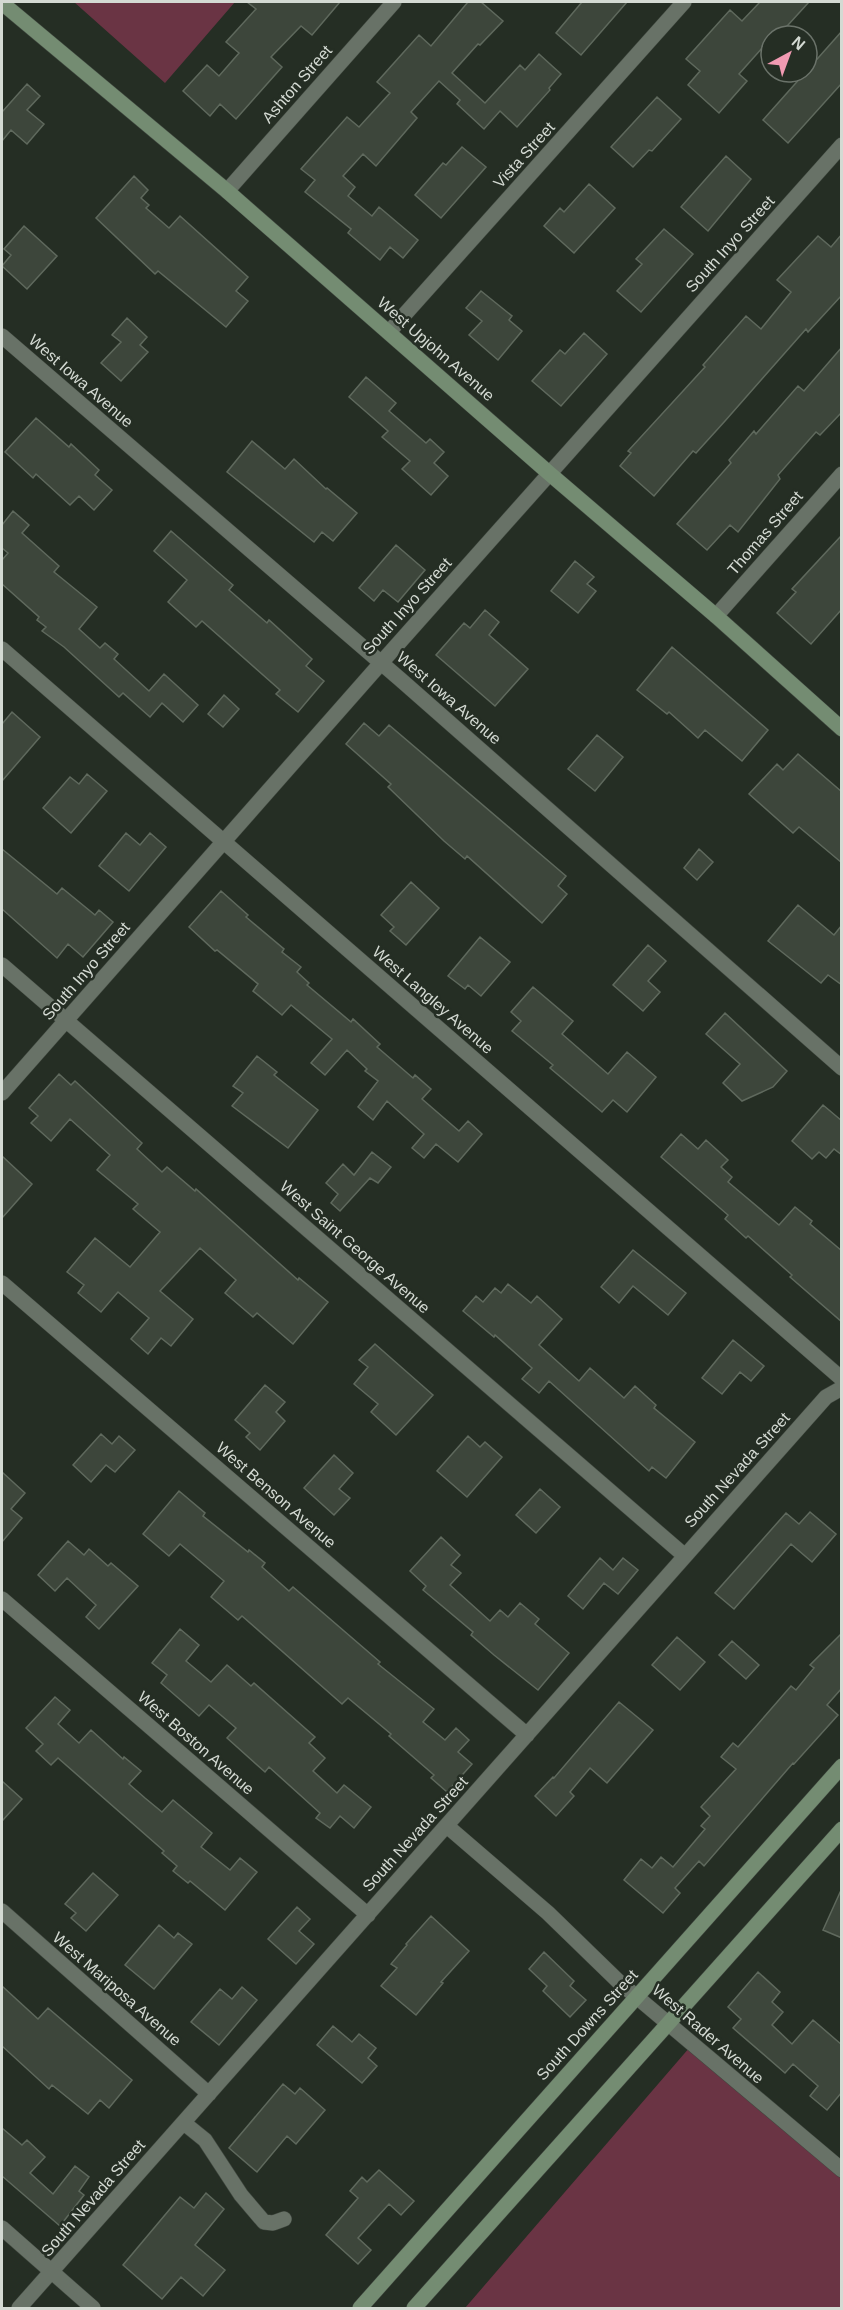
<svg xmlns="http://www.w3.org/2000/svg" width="843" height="2310" font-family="Arial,sans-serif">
  <rect width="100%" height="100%" fill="#252e24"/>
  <path fill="#6a3444" d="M74,2H235L165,83Z
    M690,2047L841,2178V2308H465Z"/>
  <path fill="#3d463b" stroke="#5f695d" stroke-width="1.5" d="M247,2H340L312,35L301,26L271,57L282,67L236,119L220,104L210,116L183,91L207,65L219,76L239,53L226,42L256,9Z
    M468,2H481L503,21L480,45L478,44L452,73L485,103L520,65L525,70L539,54L561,74L549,88L550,90L517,127L500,111L484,129L457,104L460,100L439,81L411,112L417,118L376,166L363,154L343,176L355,187L348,196L372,216L379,207L418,240L403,258L390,247L380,260L348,233L351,229L305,192L315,180L301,169L347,117L359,127L390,93L377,82L419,35L431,46Z
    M582,2H627L581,55L556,33Z
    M760,2H809L778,36H771V54L763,47L739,74L747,81L719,113L688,85L700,71L686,59L730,10L742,21Z
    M842,31V83L788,143L763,120Z
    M27,84L40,96L27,110L44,124L27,144L11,130L2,141V112Z
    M657,97L681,119L652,151L649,150L633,167L611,147Z
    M462,147L486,167L441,218L415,195L443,163L446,165Z
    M726,156L751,179L708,231L681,207Z
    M134,176L148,190L141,198L149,205L146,208L169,228L180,216L248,277L236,291L248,301L226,327L158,271L155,274L96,218Z
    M589,184L615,208L574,253L544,226L560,208L564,212Z
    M24,226L57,256L27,289L2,266L11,255L4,249Z
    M664,229L693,254L641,312L617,291L642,264L636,259Z
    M842,234V295L808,332L806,329L725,421L696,453L693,451L654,496L620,466L631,453L628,451L705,367L703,365L746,316L761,329L791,292L777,280L818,236L831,247Z
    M481,291L512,316L509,320L522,331L498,360L469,335L482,321L466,308Z
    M127,318L147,337L140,345L148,352L121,381L101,363L121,342L112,335Z
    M584,333L607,354L561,406L532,381L560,350L565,354Z
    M842,347V412L820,435L816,432L778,475L780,479L738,532L730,525L707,550L677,524L731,463L729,460L754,431L756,434L798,386L804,391Z
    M366,377L396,403L389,411L426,443L430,439L444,452L434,463L448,476L431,495L402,469L410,461L382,437L388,431L349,397Z
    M36,418L69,447L71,444L99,470L95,475L112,490L94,510L79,496L70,505L36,474L33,478L5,452Z
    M252,441L285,469L294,459L326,489L327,488L357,513L333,541L322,532L314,542L227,472Z
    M13,511L29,525L22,533L59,566L54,572L97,607L79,629L100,648L105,643L118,654L114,659L149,691L164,674L198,705L183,722L162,703L150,717L123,693L119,697L64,647L42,631L46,627L37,620L39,617L2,584V560L8,553L2,548V525Z
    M171,531L233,585L229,590L267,623L269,620L312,659L306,666L324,681L298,712L276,694L280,690L202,621L196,627L168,602L187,580L154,551Z
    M842,535V609L811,644L777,613L796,592L792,589Z
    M396,545L425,570L398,602L383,590L374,601L359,588Z
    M575,561L594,577L587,584L596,591L578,613L551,591Z
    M485,610L499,622L489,635L528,669L495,706L436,655L464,623L470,628Z
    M672,647L768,730L742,761L705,730L698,738L669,712L667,714L637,690Z
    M224,695L239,709L223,727L208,714Z
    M12,712L40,737L2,781V724Z
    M364,723L379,736L389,725L566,876L558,886L567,894L542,923L467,856L465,859L444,841L388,787L391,784L346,744Z
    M597,735L623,757L595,791L568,769Z
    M798,754L842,792V863L799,827L793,833L749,794L777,764L783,770Z
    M87,774L107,791L71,833L43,808L70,777L79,784Z
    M126,833L140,845L150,833L166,847L129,891L99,866Z
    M2,849L57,894L62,888L95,915L99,910L113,922L83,957L68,944L57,958L2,909Z
    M699,849L713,862L697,880L684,868Z
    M411,882L439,908L406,945L390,931L394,927L381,915Z
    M221,891L248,915L246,917L284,949L282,952L301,967L297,972L309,983L307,985L351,1022L353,1019L380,1044L377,1047L413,1078L415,1075L431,1089L422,1099L459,1131L468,1121L482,1134L458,1162L436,1144L424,1158L412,1148L424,1134L387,1101L373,1120L358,1107L378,1081L365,1071L367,1069L347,1050L325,1075L311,1063L332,1039L291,1005L282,1015L253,991L258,984L217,950L215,951L189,927Z
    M798,905L834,935L842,925V985L828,975L821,983L768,941Z
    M480,937L510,962L481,996L468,985L465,989L448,976Z
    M648,945L666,961L648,981L660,992L643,1011L613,985Z
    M533,987L573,1021L562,1034L608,1074L627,1052L656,1077L627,1112L613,1100L602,1112L550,1068L553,1065L512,1031L521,1021L511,1012Z
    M725,1013L787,1071L773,1087L742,1101L723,1083L740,1064L706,1034Z
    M257,1056L277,1072L274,1075L318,1110L288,1148L232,1106L243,1093L233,1086Z
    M59,1074L71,1085L75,1081L142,1143L137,1149L162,1172L167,1167L195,1191L196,1189L298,1280L299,1278L328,1302L293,1344L257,1313L253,1317L225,1293L236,1280L200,1248L160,1291L193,1319L171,1346L161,1338L148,1354L131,1339L149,1318L118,1292L101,1312L78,1293L84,1285L67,1272L95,1238L130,1267L160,1232L133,1209L138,1204L97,1170L110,1155L70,1119L51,1141L31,1123L38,1116L29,1108Z
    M823,1105L842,1121V1155L834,1149L826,1158L819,1152L812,1159L792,1141Z
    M681,1134L698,1149L706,1140L728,1160L721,1167L732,1177L728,1182L779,1225L795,1207L812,1221L810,1224L842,1251V1322L790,1277L792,1275L748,1236L746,1238L725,1219L728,1215L661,1157Z
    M372,1152L391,1167L378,1183L370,1178L340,1211L331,1203L338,1194L326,1183L343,1164L354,1175Z
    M2,1156L32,1184L2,1218Z
    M633,1250L686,1293L668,1315L633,1286L619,1303L601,1287Z
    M508,1284L531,1303L537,1296L562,1319L539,1345L579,1381L590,1368L624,1398L635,1386L656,1405L654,1408L695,1442L666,1478L652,1467L649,1471L549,1381L539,1393L522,1379L532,1368L495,1335L494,1337L463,1311L476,1296L483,1302L495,1288L501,1293Z
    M733,1340L764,1366L751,1381L740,1372L722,1394L702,1378Z
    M375,1344L433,1395L396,1435L371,1412L378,1404L354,1384L368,1367L359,1360Z
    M265,1385L285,1402L276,1412L285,1421L260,1450L246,1437L250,1433L235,1420Z
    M101,1434L112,1444L119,1436L135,1450L115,1472L106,1465L91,1482L73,1465Z
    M468,1436L480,1447L485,1442L502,1457L467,1497L437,1471Z
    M334,1455L353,1473L339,1489L350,1498L334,1515L304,1488Z
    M2,1472L25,1493L11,1509L22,1518L2,1542Z
    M540,1489L560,1507L536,1533L516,1515Z
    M179,1491L205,1513L203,1516L248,1552L249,1550L265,1563L262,1567L289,1591L293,1587L380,1662L378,1664L434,1709L423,1722L445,1740L456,1728L469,1740L458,1752L472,1764L447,1792L431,1778L434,1775L389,1736L391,1734L348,1698L342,1704L242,1616L238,1620L211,1597L224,1581L180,1544L169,1556L143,1534Z
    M810,1512L836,1534L812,1562L791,1544L734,1609L715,1593L786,1513L799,1524Z
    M441,1537L460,1555L451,1565L461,1573L450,1585L490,1621L500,1610L508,1617L520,1603L539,1619L535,1624L569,1653L538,1690L494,1655L471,1635L473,1632L423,1590L426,1586L410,1571Z
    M68,1541L84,1555L89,1549L108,1566L111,1563L138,1586L99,1629L86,1617L96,1605L67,1578L55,1591L38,1575Z
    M600,1558L613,1570L623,1558L638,1570L618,1594L604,1583L583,1609L568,1596Z
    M180,1629L199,1645L186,1661L211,1682L227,1665L251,1686L254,1683L315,1737L309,1743L325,1758L313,1771L337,1793L344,1785L371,1807L354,1828L340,1816L330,1828L316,1818L320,1813L269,1767L265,1772L227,1738L236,1728L209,1705L199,1716L161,1683L167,1675L152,1663Z
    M842,1633V1688L827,1705L838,1715L794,1764L793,1763L704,1866L699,1861L675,1888L680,1893L663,1913L624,1880L641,1859L652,1868L661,1857L673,1867L705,1829L701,1826L710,1816L701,1807L736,1769L721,1757L733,1743L738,1747L791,1686L796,1690L814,1668L810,1665Z
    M677,1637L705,1662L680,1690L652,1665Z
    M732,1641L759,1665L746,1679L719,1655Z
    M55,1697L70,1710L58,1724L79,1743L91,1730L123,1759L124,1757L141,1771L129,1784L145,1798L162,1812L173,1800L212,1833L201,1847L230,1870L240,1858L257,1872L225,1910L190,1881L188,1883L173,1871L177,1866L162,1853L164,1851L58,1758L51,1765L36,1751L43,1744L26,1728Z
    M619,1702L653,1730L607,1783L590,1768L570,1792L574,1796L556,1816L535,1796L553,1777L554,1778Z
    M2,1781L22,1799L2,1821Z
    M93,1873L118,1895L86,1931L71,1918L76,1913L65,1904Z
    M842,1888V1938L823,1930Z
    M297,1907L310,1919L299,1931L314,1944L296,1964L268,1939Z
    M431,1916L469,1951L441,1982L443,1983L416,2015L381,1986L397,1968L391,1964L407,1945L406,1944Z
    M159,1925L174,1938L178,1933L192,1944L154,1989L125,1965Z
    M544,1952L574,1981L570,1986L586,2000L570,2017L543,1991L547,1986L529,1969Z
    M758,1972L780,1992L772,2002L783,2012L772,2025L792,2044L813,2020L842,2045V2092L827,2110L810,2096L818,2086L793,2064L785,2073L733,2028L741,2019L728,2007Z
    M2,1986L38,2019L48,2008L132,2080L109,2108L100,2100L88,2114L52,2085L49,2089L2,2046Z
    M242,1987L257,2000L219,2045L191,2022L220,1989L232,1999Z
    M333,2026L352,2042L359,2034L376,2048L368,2058L377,2066L362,2083L317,2045Z
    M283,2084L295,2094L300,2088L325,2110L296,2144L287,2136L257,2172L229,2148Z
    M2,2128L22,2145L27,2140L45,2157L30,2173L53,2194L75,2166L89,2177L79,2191L84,2195L60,2226L2,2176Z
    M379,2170L414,2201L401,2215L389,2204L358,2238L371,2250L358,2264L326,2235L358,2198L350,2191L362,2177L367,2182Z
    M206,2193L224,2209L195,2245L225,2270L203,2296L181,2277L162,2299L123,2265L180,2197L194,2208Z"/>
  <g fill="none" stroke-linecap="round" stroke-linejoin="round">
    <g stroke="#414940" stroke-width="16">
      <path id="street" d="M227,191L394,2
        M389,332L684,2
        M2,336L401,680L842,1068
        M716,616L842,474
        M2,649L842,1379
        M2,965L685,1556
        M2,1093L381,663L842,145
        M2,1283L527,1735
        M2,1599L368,1915
        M447,1826L548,1913L619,1982L842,2170
        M2,1911L209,2094
        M184,2123L205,2140L241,2195L264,2222L273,2223L284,2219
        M2,2228L93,2308
        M19,2308L826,1397L842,1388"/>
    </g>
    <g stroke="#414940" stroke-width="16">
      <path id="secondary" d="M2,3L227,191L550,474L716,616L842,729
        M360,2308L842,1766
        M414,2308L842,1829"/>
    </g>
    <use href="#street" stroke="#687267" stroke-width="15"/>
    <use href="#secondary" stroke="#748c72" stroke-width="15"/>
  </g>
  <g text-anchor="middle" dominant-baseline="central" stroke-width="5" stroke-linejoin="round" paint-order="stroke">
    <g font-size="16" fill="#d4dad3" stroke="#252e24">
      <text transform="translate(297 84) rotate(-49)">Ashton Street</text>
      <text transform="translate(524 155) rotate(-48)">Vista Street</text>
      <text transform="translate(730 244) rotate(-48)">South Inyo Street</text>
      <text transform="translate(436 349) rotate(41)">West Upjohn Avenue</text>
      <text transform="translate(81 381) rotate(41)">West Iowa Avenue</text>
      <text transform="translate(765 533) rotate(-49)">Thomas Street</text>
      <text transform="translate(407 606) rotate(-48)">South Inyo Street</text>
      <text transform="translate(449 698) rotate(41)">West Iowa Avenue</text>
      <text transform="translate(86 971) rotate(-49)">South Inyo Street</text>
      <text transform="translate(433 1000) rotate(41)">West Langley Avenue</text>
      <text transform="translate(355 1247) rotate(41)">West Saint George Avenue</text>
      <text transform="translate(737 1470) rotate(-48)">South Nevada Street</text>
      <text transform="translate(276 1495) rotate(41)">West Benson Avenue</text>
      <text transform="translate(196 1743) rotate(41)">West Boston Avenue</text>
      <text transform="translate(415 1834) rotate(-48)">South Nevada Street</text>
      <text transform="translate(117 1989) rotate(41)">West Mariposa Avenue</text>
      <text transform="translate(587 2025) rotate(-48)">South Downs Street</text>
      <text transform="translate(708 2034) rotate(41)">West Rader Avenue</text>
      <text transform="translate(93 2198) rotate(-49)">South Nevada Street</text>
    </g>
  </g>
  <rect width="843" height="2310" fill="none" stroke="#d4dad3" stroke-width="6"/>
  <g transform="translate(789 54) rotate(41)"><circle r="28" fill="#252e24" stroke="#6b736a" stroke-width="1.5"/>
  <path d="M0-4.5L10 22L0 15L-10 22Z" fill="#f19ab2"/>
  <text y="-9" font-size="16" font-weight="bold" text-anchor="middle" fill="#d4dad3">N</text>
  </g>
</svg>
